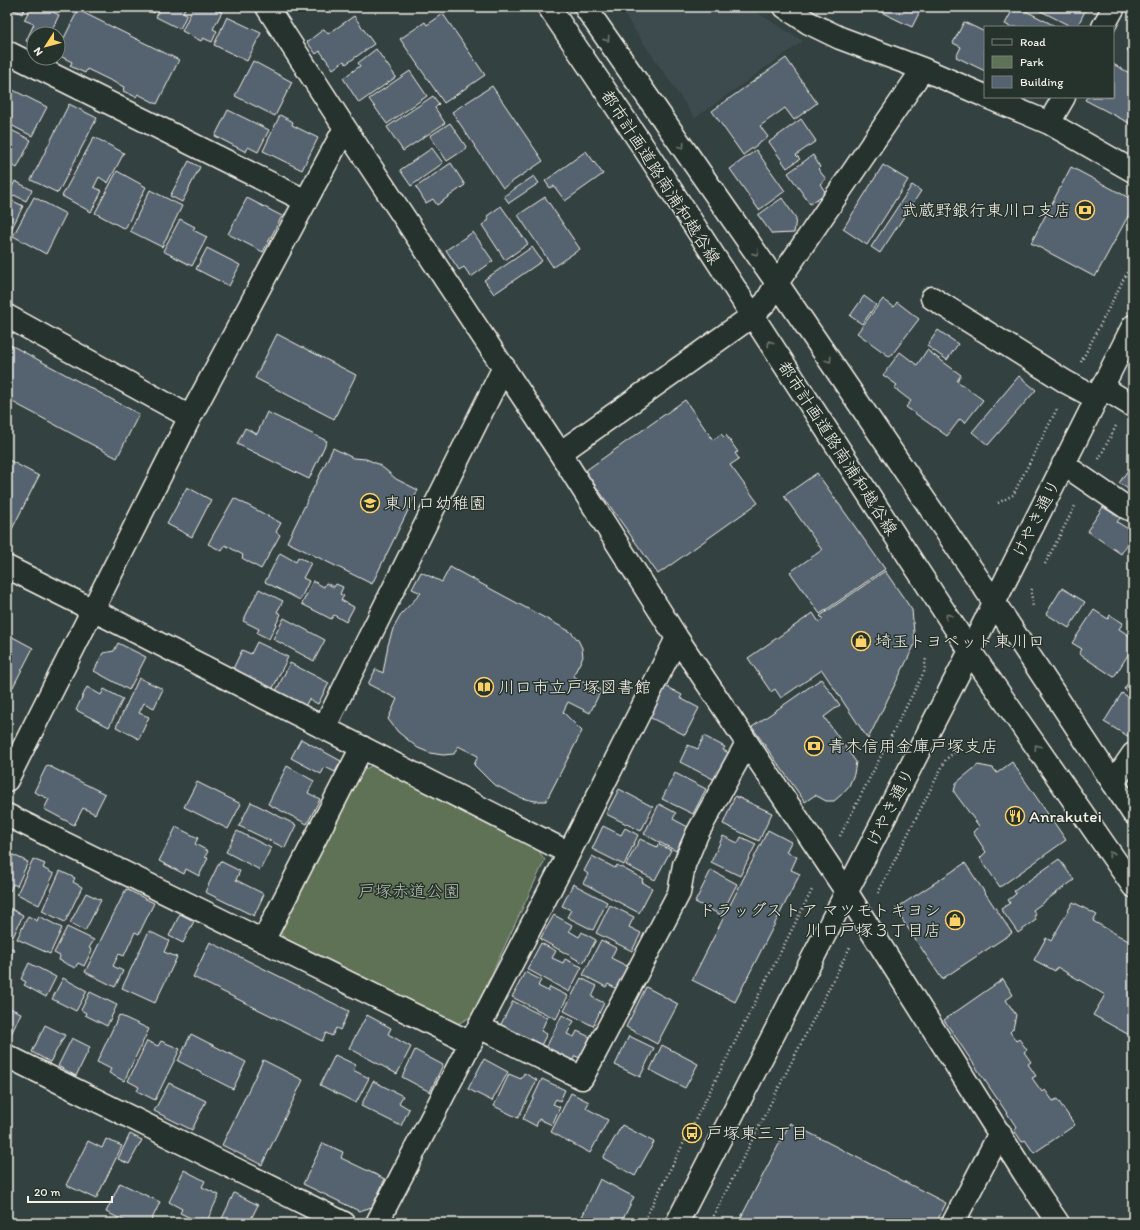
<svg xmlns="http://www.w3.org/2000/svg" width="1140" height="1230" font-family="Itim,'Klee One',sans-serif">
  <rect width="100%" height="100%" fill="#344141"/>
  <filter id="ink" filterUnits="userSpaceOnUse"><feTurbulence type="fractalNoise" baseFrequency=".025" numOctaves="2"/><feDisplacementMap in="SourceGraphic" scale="8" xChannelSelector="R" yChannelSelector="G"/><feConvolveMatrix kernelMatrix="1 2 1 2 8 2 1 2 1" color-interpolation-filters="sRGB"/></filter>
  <g filter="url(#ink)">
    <path fill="#3e4b4f" d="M619,7H748L803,41L695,118Z"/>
    <path fill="#5e7255" stroke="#a9b29e" d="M374,764L534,844L545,860L472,1016L456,1025L285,940L278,928L359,773Z"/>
    <path fill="#556370" stroke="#f4f1e8" d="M8,7H25L22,14Z
      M31,7H43L59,15L50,34H34V45L26,41L34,24L24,20Z
      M142,7H157L154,13Z
      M161,7H186L183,12L187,14L180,29L156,17Z
      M197,7H221L219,11L222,12L213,29L217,31L212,42L203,38L201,41L182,31L193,8L196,9Z
      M322,7H332L325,12Z
      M883,7H922L912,27L881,12Z
      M1014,7H1018L1057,27H1009V26L1005,24Z
      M1033,7H1087L1077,27H1072Z
      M78,10L179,60L157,104L138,94L136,97L123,91L124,87L87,69L85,73L70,66L72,62L58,55V50Z
      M443,14L485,75L444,103L400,39L425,22L427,25Z
      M354,16L374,44L346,64L344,61L333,69L320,51L316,54L307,42L324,29L328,34Z
      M227,17L261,33L247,61L214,45Z
      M964,22L985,32V71L956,57L961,47L953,43Z
      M1133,39V54L1127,51Z
      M376,49L396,77L359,103L343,78L360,66L358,63Z
      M786,58L817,103L794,120L785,108L760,126L768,137L743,155L712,111Z
      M253,61L292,82L275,116L235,96Z
      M1113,64L1133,75V125L1085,100L1087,97H1113Z
      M410,71L427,96L387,124L369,99Z
      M492,86L543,161L503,188L452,112Z
      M7,88V87L47,107L32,136L7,123Z
      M433,96L439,104L435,108L445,123L403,151L387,127Z
      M69,104L97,118L58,193L31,180Z
      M228,110L269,130L258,152L248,147L246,152L215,136Z
      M280,115L293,122L292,125L318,138L302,170L263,151Z
      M801,119L816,141L796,155L800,159L787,168L769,142Z
      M450,123L467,148L447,161L430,136Z
      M7,128L31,140L17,168L7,163Z
      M94,137L124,153L108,183L99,177L94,187L102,191L91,212L62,196Z
      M432,148L443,163L411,186L400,170Z
      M756,150L785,191L759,210L730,169Z
      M586,151L603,174L565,201L554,186L550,188L545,181Z
      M813,155L820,167L818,169L826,179L820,184L826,193L810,204L788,173Z
      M189,161L200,167L182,202L170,196Z
      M451,163L465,185L437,205L433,199L426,203L416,187Z
      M883,165L908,180L867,245L843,229Z
      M1071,167L1133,200V207L1095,277L1031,243Z
      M117,171L146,187L125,229L95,213Z
      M534,176L539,183L509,203L504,196Z
      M15,181L32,190L26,201L14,195L11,200L23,206L9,234L7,233V184L12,187Z
      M912,185L921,191L880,253L871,247Z
      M150,190L182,206L162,247L130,231Z
      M34,197L66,214L46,254L13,236Z
      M545,197L580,249L553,267L518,215Z
      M247,198L282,216L263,252L228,234Z
      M782,198L796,218L794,233L772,234L758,215Z
      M501,206L528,244L505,260L482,225L489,220L487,216Z
      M180,219L195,227L193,230L207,237L192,266L163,251Z
      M473,232L493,261L471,277L464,267L459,270L446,250Z
      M532,247L542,261L494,294L484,280Z
      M207,248L240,265L229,286L196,269Z
      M864,296L876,305L862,324L850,316Z
      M883,299L894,307L897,302L919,319L890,357L857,333Z
      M938,330L958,344L947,360L927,346Z
      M277,334L356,375L334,419L255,378Z
      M7,343L139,414L117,458L7,399Z
      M927,350L961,375L957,381L983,400L965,423L960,419L947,436L906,407L911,401L894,388L897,385L883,375L900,352L917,365Z
      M1019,376L1036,390L988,445L972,432Z
      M685,400L713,440L721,434L724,437L726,435L738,452L735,453L739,459L730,465L758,503L658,574L585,471Z
      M267,412L327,441L309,479L237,444L245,428L257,434Z
      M333,448L353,458L366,459L378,464L387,471L396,479L418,490L372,584L287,542Z
      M7,459L39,476L7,539Z
      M1133,463V492L1119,483Z
      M817,473L885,569L820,614L790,572L822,550L784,496Z
      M187,487L211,500L192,537L167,524Z
      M234,498L281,523L276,532L280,535L261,569L242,558L243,555L225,545L222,551L208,544Z
      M1103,507L1120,518L1117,522L1133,532V535L1121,554L1087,531Z
      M280,553L296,562L298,557L311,563L303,578L309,581L300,600L265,582Z
      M450,567L571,632L578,640L582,648L583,657L573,676L601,690L590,713L568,702L563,712L582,731L546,801H535L521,798L493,784L474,765L478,756L458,746L454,754L443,755L430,753L418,748L398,732L388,719L397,699L368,684L376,669L383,673L388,645L393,629L402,613L421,593L412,589L421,572L442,582Z
      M885,571L912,610L915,644L868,739L822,670L781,698L775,689L771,692L748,658L813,613L819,622L823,619L820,616Z
      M313,581L324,587L326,583L334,587L336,584L343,587L340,594L344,596L341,600L354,607L346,622L334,615L331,619L302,604Z
      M1062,588L1085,602L1069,628L1046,614Z
      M259,589L283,601L277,612L281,614L269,639L257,633L259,629L243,621Z
      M1094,610L1108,619L1110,615L1123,623L1119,629L1133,638V647L1114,677L1079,654L1082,649L1072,643Z
      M284,618L325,640L314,661L273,639Z
      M7,634L33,648L13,687L7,683Z
      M257,642L288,657L272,690L232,671L242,650L251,654Z
      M118,643L146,657L129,690L94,671L103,653L114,651Z
      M290,663L329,683L318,704L309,699L304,708L275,693Z
      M1133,676V695L1124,689Z
      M139,678L163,689L154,708L144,703L139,713L149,717L139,739L116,727Z
      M821,679L840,705L824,717L856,762L854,774L849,786L841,795L834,801H826L815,795L805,802L752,727Z
      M665,686L682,695L680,698L699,708L685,735L649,717Z
      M87,687L101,695L104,689L123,699L109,727L76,710Z
      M1122,693L1133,700V734L1131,738L1104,722Z
      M704,736L725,747L723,750L729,753L715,780L680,762L688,745L698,749Z
      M301,739L341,761L335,772L325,767L321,774L291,758Z
      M1012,762L1066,840L1000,887L980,858L986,852L973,832L979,826L954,792L956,783L978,765L993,768L997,773Z
      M47,765L105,794L95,814L83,808L74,825L44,809L49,799L34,792Z
      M287,766L314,781L308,793L320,799L307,824L268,804Z
      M675,773L706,789L693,814L662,799Z
      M197,782L241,804L228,829L184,807Z
      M619,789L653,807L641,831L606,814Z
      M735,796L772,813L759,841L723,824Z
      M251,802L296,825L285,848L239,826Z
      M659,804L676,813L673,819L688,827L676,851L644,834Z
      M603,826L621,835L625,828L638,835L624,865L592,849Z
      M176,827L198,838L195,844L208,851L205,857L208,858L199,876L186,869L184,874L159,861Z
      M768,830L791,842L786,852L797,857L791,870L800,874L735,1002L692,980Z
      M237,831L271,848L260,870L226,852Z
      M723,836L738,843L741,837L756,844L740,876L711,862Z
      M640,839L657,847L658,844L671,850L655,880L626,865Z
      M7,852L28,862L17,886L13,884L10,891L7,889Z
      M592,856L615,868L617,865L643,879L642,882L652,888L639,913L583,883L588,874L584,871Z
      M33,859L45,864L43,868L54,874L39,905L17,894Z
      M1059,859L1074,880L1033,910L1036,915L1034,916L1036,920L1018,933L1001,909L1010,903L1008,900L1016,894L1014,891Z
      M220,861L240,871L236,880L264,894L254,916L205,892Z
      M965,863L1012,933L942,979L895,909Z
      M711,870L737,884L721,915L695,902Z
      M60,871L75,878L73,882L82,887L65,922L42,911Z
      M573,884L607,902L593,930L567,917L571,910L562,906Z
      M126,889L154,903L139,934L135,932L124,956L119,954L113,966L123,971L115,987L85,972Z
      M86,893L101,900L85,931L70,923Z
      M1073,902L1097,915L1093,921L1132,943L1127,951L1133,955V1033L1131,1036L1093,1015L1105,995L1057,967L1055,971L1034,960L1046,938L1051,941Z
      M610,905L634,917L629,927L641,933L632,951L596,933Z
      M7,907L23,915L13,937L7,935Z
      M180,914L194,921L183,943L169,936Z
      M554,915L572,925L569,931L579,937L582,932L596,940L583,963L540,939Z
      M28,916L37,921L39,916L62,928L50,954L17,939Z
      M67,927L94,940L89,948L92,950L84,966L78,963L75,968L59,960L60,956L54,953Z
      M149,931L169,941L164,952L177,957L155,1003L122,988Z
      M601,940L616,948L611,958L629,967L617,989L608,984L606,987L583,975Z
      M210,942L349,1011L340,1030L336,1028L332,1036L326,1033L322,1041L193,977Z
      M541,943L556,951L552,958L563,963L565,959L582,967L569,992L527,969Z
      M7,946L14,949L7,965Z
      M29,963L56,977L46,997L24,985L26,982L21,979Z
      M525,972L541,980L538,986L548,991L550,987L568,996L556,1019L512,997Z
      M63,978L87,991L76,1011L52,999Z
      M581,978L597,986L592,997L604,1003L593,1026L564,1011Z
      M1003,979L1013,995L1006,1000L1016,1015L1013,1029L1010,1032L1016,1041L1019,1039L1027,1050L1024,1052L1031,1062L1028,1064L1036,1076L1032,1078L1042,1092L1045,1090L1053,1101L1057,1099L1075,1125L1034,1153L1025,1140L1022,1142L1014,1130L1017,1128L944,1020Z
      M646,987L678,1004L657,1044L626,1027Z
      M90,992L117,1005L107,1026L85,1015L86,1013L81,1010Z
      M513,1001L547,1018L541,1031L547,1034L540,1047L500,1026Z
      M7,1007L21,1013L8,1041L7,1040Z
      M119,1015L149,1029L124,1081L109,1073L111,1069L97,1062Z
      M367,1015L391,1028L388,1034L411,1047L397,1074L349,1048Z
      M562,1015L574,1021L567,1034L574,1037L577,1031L590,1037L580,1058L575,1056L571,1063L545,1050Z
      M45,1025L65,1035L50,1062L32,1052Z
      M191,1034L246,1062L233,1089L178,1061Z
      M629,1036L654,1048L640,1077L615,1065Z
      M72,1038L90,1047L76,1076L58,1066Z
      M147,1041L158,1046L161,1041L180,1049L155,1100L137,1091L139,1087L128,1081Z
      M662,1045L698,1064L685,1088L650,1070Z
      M415,1050L443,1065L430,1092L402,1077Z
      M335,1055L356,1065L353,1070L369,1078L356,1103L320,1085Z
      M484,1059L508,1072L492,1101L468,1089Z
      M263,1060L303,1080L262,1165L222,1145Z
      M524,1073L537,1080L518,1118L494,1106L509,1074L521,1079Z
      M542,1079L565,1090L560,1101L556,1099L553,1104L560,1107L552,1125L539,1119L536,1126L523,1119Z
      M373,1081L403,1096L399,1103L409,1109L401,1126L361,1106Z
      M169,1083L206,1101L192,1130L154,1111Z
      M571,1093L589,1102L586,1108L608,1120L590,1153L551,1132Z
      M790,1123L946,1203L936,1223H738Z
      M622,1125L654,1142L635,1176L603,1158Z
      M130,1134L142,1140L129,1164L118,1159Z
      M106,1139L122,1146L96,1199L66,1185L88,1141L102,1148Z
      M323,1143L343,1152L341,1158L385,1179L372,1207L359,1211L303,1184Z
      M184,1170L205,1181L202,1187L219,1195L207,1221L201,1218L199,1222L180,1213L182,1209L169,1202Z
      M600,1179L634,1197L621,1223H579Z
      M120,1183L160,1202L150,1223H129L106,1212Z
      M234,1193L258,1205L249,1223H220Z"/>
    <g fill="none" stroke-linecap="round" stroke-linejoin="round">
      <g stroke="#f4f1e8" stroke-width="25">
        <path id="minor" d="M267,7L345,128L560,453L677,638L846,891L1026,1176L1058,1223
          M549,7L642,145L970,651L1133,886
          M585,7L777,283L994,602L1133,813
          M785,7L809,23L840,38L923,69L985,96
          M1103,27L1114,7
          M7,52L306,201
          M987,97L1049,123L1133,171
          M1049,123L1064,97
          M932,298L1066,382L1096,398
          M7,316L190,417
          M1102,387L1133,406
          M560,453L752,316L766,302L777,283L923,69
          M1063,464L1127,508L1133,510
          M7,567L93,610L569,853
          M324,728L504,367
          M7,780L190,417L345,128
          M1113,783L1133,754
          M7,815L471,1043
          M263,941L362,747
          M479,1027L582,1078L679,893L684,865L697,834L747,743
          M7,1056L344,1223
          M377,1223L569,853L677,638
          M677,1223L970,651L1133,326
          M953,1223L1000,1133"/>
      </g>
      <path stroke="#f4f1e8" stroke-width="2.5" stroke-dasharray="1 3" stroke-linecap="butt" d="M1081,362L1133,261
        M1099,459L1116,426
        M998,503L1013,495L1058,407
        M1045,564L1076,504
        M1032,589L1031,591L1033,608
        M840,836L924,672L926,658
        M878,893L946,759L958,750
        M643,1223L813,888
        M710,1223L851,945"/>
      <use href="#minor" stroke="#26332d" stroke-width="22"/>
    </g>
    <defs><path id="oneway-chevron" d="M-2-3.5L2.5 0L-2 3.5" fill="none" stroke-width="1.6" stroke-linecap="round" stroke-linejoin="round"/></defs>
    <g stroke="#6e766e">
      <use href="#oneway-chevron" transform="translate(607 39) rotate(55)"/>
      <use href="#oneway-chevron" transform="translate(682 146) rotate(55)"/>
      <use href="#oneway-chevron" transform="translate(756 253) rotate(55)"/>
      <use href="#oneway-chevron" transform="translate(770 343) rotate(-123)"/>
      <use href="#oneway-chevron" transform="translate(829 360) rotate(56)"/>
      <use href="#oneway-chevron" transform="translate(948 616) rotate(-123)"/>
      <use href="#oneway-chevron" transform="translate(1037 747) rotate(-125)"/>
      <use href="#oneway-chevron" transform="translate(1111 854) rotate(-125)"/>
    </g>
  </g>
  <defs>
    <g id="bank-ring" transform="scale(1)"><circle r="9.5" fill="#26332d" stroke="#ffd166" stroke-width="1.5"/><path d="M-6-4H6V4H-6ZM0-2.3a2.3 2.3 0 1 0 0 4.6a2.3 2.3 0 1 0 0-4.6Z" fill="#ffd166"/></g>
    <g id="school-ring" transform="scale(1)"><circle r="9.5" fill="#26332d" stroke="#ffd166" stroke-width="1.5"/><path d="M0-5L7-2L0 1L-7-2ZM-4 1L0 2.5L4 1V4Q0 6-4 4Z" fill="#ffd166"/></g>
    <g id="shop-ring" transform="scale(1)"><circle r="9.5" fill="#26332d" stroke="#ffd166" stroke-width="1.5"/><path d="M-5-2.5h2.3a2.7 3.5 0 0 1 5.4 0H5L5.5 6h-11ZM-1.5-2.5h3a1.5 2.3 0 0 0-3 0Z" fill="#ffd166"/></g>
    <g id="library-ring" transform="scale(1)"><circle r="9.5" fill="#26332d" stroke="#ffd166" stroke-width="1.5"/><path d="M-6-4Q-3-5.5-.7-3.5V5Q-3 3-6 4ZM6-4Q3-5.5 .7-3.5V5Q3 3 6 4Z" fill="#ffd166"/></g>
    <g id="restaurant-ring" transform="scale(1)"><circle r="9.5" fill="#26332d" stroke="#ffd166" stroke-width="1.5"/><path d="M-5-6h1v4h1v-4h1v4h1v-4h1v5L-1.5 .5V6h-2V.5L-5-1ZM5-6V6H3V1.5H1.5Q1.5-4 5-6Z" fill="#ffd166"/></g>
    <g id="bus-ring" transform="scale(1)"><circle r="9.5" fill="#26332d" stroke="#ffd166" stroke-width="1.5"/><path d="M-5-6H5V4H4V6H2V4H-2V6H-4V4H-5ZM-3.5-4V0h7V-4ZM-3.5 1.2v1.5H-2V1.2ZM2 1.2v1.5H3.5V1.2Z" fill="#ffd166"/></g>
  </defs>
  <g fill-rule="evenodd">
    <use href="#bank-ring" x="1085" y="210"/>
    <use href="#school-ring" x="370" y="503"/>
    <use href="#shop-ring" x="861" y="641"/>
    <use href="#library-ring" x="484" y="687"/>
    <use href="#bank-ring" x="814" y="746"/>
    <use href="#restaurant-ring" x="1015" y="816"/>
    <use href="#shop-ring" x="955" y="920"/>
    <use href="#bus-ring" x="692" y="1133"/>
  </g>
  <g text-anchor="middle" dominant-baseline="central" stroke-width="3" stroke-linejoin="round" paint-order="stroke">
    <g font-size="17" fill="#f4f1e8" stroke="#26332d">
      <text transform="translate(661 177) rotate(57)">都市計画道路南浦和越谷線</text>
      <text transform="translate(838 448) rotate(57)">都市計画道路南浦和越谷線</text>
      <text transform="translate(1036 518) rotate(-63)">けやき通り</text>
      <text transform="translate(890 807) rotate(-63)">けやき通り</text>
    </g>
    <g font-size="17" fill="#f4f1e8" stroke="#26332d" text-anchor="start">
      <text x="1071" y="210" text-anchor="end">武蔵野銀行東川口支店</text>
      <text x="384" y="503">東川口幼稚園</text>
      <text x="875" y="641">埼玉トヨペット東川口</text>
      <text x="498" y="687">川口市立戸塚図書館</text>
      <text x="828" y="746">青木信用金庫戸塚支店</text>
      <text x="1029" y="816">Anrakutei</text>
      <text x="941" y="910" text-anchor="end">ドラッグストア マツモトキヨシ<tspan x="941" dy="20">川口戸塚３丁目店</tspan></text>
      <text x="706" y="1133">戸塚東三丁目</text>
    </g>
    <g font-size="17" fill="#b8bead" stroke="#26332d">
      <text x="409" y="891">戸塚赤道公園</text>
    </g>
  </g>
  <rect width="1140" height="1230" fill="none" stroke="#26332d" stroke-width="24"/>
  <rect x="12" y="12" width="1116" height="1206" fill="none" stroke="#f4f1e8" stroke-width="1.5" filter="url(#ink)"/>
  <rect x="984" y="26" width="130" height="72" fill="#26332d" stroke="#787f78"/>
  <rect x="992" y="39" width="20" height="6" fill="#26332d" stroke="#787f78"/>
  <text x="1020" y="46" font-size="12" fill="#f4f1e8">Road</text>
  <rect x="992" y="56" width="20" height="12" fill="#5e7255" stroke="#787f78"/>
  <text x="1020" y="66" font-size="12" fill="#f4f1e8">Park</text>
  <rect x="992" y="76" width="20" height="12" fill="#556370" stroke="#787f78"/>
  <text x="1020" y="86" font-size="12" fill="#f4f1e8">Building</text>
  <g transform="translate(46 46) rotate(234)"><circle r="19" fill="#26332d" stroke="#787f78"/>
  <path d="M0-3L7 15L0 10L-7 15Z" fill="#ffd166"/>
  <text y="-6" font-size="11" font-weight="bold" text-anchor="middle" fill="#f4f1e8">N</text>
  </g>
  <path d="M28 1196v6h84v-6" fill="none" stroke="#f4f1e8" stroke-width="2"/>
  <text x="34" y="1196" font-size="12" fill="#f4f1e8" stroke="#26332d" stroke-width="3" paint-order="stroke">20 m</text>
</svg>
